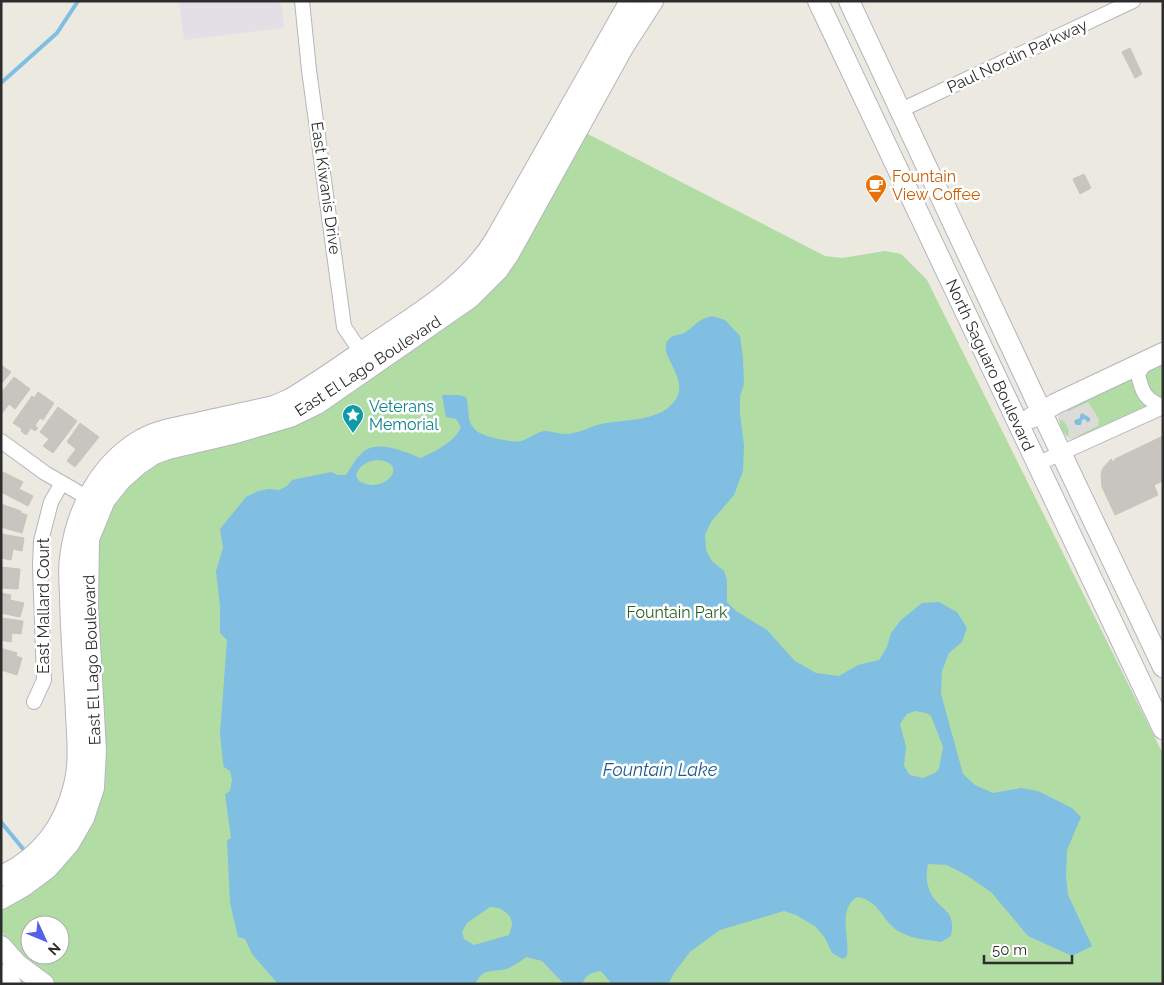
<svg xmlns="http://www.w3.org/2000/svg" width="1164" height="985" font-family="Raleway,sans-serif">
  <rect width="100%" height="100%" fill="#ece9e1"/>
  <path fill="#e2e0e6" d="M179,1H279L280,5H282L284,28L184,40Z"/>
  <path fill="#b1dda4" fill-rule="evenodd" d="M584,132L825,256L842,258L885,251L901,254L927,280L1163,754V984H57C42,972 7,946 1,929C0,923 1,913 1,906L93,814L95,556L101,530L109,509L134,475L488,290ZM30,925H60V955H30Z
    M1163,362V398H1153L1144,374L1146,371Z
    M1132,377L1146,406L1075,440C1063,438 1057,423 1060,412Z"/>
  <path fill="#dddbd7" d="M1088,402L1099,419L1098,426L1079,435L1077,439H1070L1068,437L1069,430L1064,421L1058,419L1060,412L1062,409L1069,411Z"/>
  <path fill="#80bee2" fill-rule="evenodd" d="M712,316L725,320L740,336L743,358L744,384L740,396V414L744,445L743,471L734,495L711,522L705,535L706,550L712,561L724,571L727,580V602L736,611L767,630L795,661L816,673L839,676L858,665L879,660L887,647L891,633L901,620L922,603L939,602L957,612L967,628L962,642L949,653L942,671L941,694L963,774L975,785L993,793L1021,788L1038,791L1072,808L1081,817L1067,850L1066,876L1068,895L1092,946L1072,956L1028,936L991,892L966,875L947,865L928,864C925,878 927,891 937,902C943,909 951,912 952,924C953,927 951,932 951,936L941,942C929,940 913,939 902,933C882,924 881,900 857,897C837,910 850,937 847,956L843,959L832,953L825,938L816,927L796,915L784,911L720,930L690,952L674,973L668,984H612L601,971C591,972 586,975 582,984H564L542,961L526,957C521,961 515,965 509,968C493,974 485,965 475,984H278L252,954L245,939L238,937L230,903L227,840L231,838L225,794L230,791L232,779L230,771L224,767L223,763L220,733L227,640L220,633V606L216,571L223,548L220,529L246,497L258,491L269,489L279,490L287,486L292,480L331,472L338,475H346C351,467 356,458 363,452C378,439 405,452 421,458C436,450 453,444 461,427L456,419L446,417L442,395H459L466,397C471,410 464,421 478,432C485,437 513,443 521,441C530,439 537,431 546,431C552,431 558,434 565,434C577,434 589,427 601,424C619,420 640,421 657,414C661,413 667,409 670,406C698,381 652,354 670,338C673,335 679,335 684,333C696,326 696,320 712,316ZM378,460C411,463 384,496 359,481L356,475C360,465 367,461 378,460ZM915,711L926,713L931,716L943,747L939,769L935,773L923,778L910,775L904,766L906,747L900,724L907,714ZM490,907C499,906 511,913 512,923C512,927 510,931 509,935L474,945L464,939L462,932L467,923Z
    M1082,413L1090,418V421L1087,422L1085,419L1082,420L1081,425H1076L1074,422L1075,420L1080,418V415Z"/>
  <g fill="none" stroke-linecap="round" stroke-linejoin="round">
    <path stroke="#80bee2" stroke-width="4" d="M1,83L57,33L78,1
      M1,822L24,850"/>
  </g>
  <path fill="#c8c5c0" stroke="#c8c4ba" d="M1130,48L1142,74L1135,78L1122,52Z
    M1084,174L1091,188L1080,194L1073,179Z
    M1,365L11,372L1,384Z
    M14,377L30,389L15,409L9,404L1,415V393Z
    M38,392L54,403L43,420L40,418L38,421L35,426L38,428L35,431L31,428L26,435L21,431L22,429L13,423L32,396L34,398Z
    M58,407L77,421L53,453L43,446L49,439L40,432Z
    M80,423L99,437L75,467L67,461L76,449L67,442Z
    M1163,436V481L1154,485L1158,495L1115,515L1102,487L1101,474L1103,468L1111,459L1113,462L1115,459Z
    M3,472L23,482L19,489L33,496L28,506L1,492V475Z
    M1,504L21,511V513L27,515L22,533L1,527Z
    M1,534L24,538L22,551L13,549L11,560L1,558Z
    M1,567L20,569L18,589L1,588Z
    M1,593L11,595L10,600L24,603L20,617L1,613Z
    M1,618L23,621L21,634L12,633L11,642L1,640Z
    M1,647L3,649L17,653L16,656L22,658L17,675L1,670Z"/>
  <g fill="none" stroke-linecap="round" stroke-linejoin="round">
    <g stroke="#b4b5bf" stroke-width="16">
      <path id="street" d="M302,1L309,70L344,327L365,358
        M901,110L1133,1
        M1146,361L1138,374C1142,393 1145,399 1163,407
        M1,441L45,473L95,502
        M1037,464L1163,407
        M34,702L44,680L40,566L41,541L51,502L62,483"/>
    </g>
    <g stroke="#b4b5bf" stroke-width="22">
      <path id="secondary" d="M818,1L1163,729
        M849,1L1042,413L1163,667
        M1031,418L1055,404L1163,353
        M1,876C40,858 64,826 74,785C80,762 77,737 76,713C74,675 71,637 70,599C70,586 68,571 70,558C76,510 99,464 142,439C159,430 178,427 197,423C222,417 248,412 274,406L290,399C320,381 348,361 376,342C420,312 468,285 496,238L630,1
        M1,899L24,886L48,868L69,844L84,818L94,788L96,750L88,608L89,539L105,500L121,480L138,465L154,454L168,449L236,433L290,417L317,404L470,298L498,270L509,254L624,46L653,1
        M1,946L17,964L44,984
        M1,974L11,984"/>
    </g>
    <use href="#street" stroke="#fff" stroke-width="14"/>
    <use href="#secondary" stroke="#fff" stroke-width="20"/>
  </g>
  <defs>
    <g id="cafe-pin" transform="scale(1.125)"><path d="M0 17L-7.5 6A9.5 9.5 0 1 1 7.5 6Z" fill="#e8710a" stroke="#fff"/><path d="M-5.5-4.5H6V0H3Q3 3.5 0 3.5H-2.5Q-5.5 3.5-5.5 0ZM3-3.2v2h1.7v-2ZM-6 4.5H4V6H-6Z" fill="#fff"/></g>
    <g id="sight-pin" transform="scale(1.125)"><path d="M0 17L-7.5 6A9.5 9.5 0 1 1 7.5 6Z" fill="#0f9aa8" stroke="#fff"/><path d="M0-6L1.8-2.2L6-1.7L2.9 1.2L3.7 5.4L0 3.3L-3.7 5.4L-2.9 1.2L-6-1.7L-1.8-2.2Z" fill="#fff"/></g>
  </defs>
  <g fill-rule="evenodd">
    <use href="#cafe-pin" x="876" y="185"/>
    <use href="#sight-pin" x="353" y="415"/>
  </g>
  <g text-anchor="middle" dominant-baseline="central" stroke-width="5" stroke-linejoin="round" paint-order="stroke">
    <g font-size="16" fill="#2d2d2d" stroke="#fff">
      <text transform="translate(1017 56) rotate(-25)">Paul Nordin Parkway</text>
      <text transform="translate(326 188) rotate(82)">East Kiwanis Drive</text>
      <text transform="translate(990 365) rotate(65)">North Saguaro Boulevard</text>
      <text transform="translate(368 366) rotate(-33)">East El Lago Boulevard</text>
      <text transform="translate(43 606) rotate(-90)">East Mallard Court</text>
      <text transform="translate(92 660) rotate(-92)">East El Lago Boulevard</text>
    </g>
    <g font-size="16" fill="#c56008" stroke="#fff" text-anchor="start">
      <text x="892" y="176">Fountain<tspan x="892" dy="18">View Coffee</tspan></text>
    </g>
    <g font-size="16" fill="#0d838f" stroke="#fff" text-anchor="start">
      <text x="369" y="406">Veterans<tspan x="369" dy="18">Memorial</tspan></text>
    </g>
    <g font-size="16" fill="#2a6323" stroke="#fff">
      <text x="677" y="612">Fountain Park</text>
    </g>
    <g font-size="18" font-style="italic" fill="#1d5d91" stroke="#fff">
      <text x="660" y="769">Fountain Lake</text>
    </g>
  </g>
  <rect width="1164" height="985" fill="none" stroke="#2d2d2d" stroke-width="5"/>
  <g transform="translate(45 940) rotate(134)"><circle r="24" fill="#ffffff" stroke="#ababab"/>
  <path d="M0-4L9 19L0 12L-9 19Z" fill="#5360e7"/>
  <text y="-8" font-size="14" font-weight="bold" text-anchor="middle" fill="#2d2d2d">N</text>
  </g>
  <path d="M984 955v8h88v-8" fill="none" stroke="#2d2d2d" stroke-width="2.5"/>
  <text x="992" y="955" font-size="15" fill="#2d2d2d" stroke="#ffffff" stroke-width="4" paint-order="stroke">50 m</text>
</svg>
